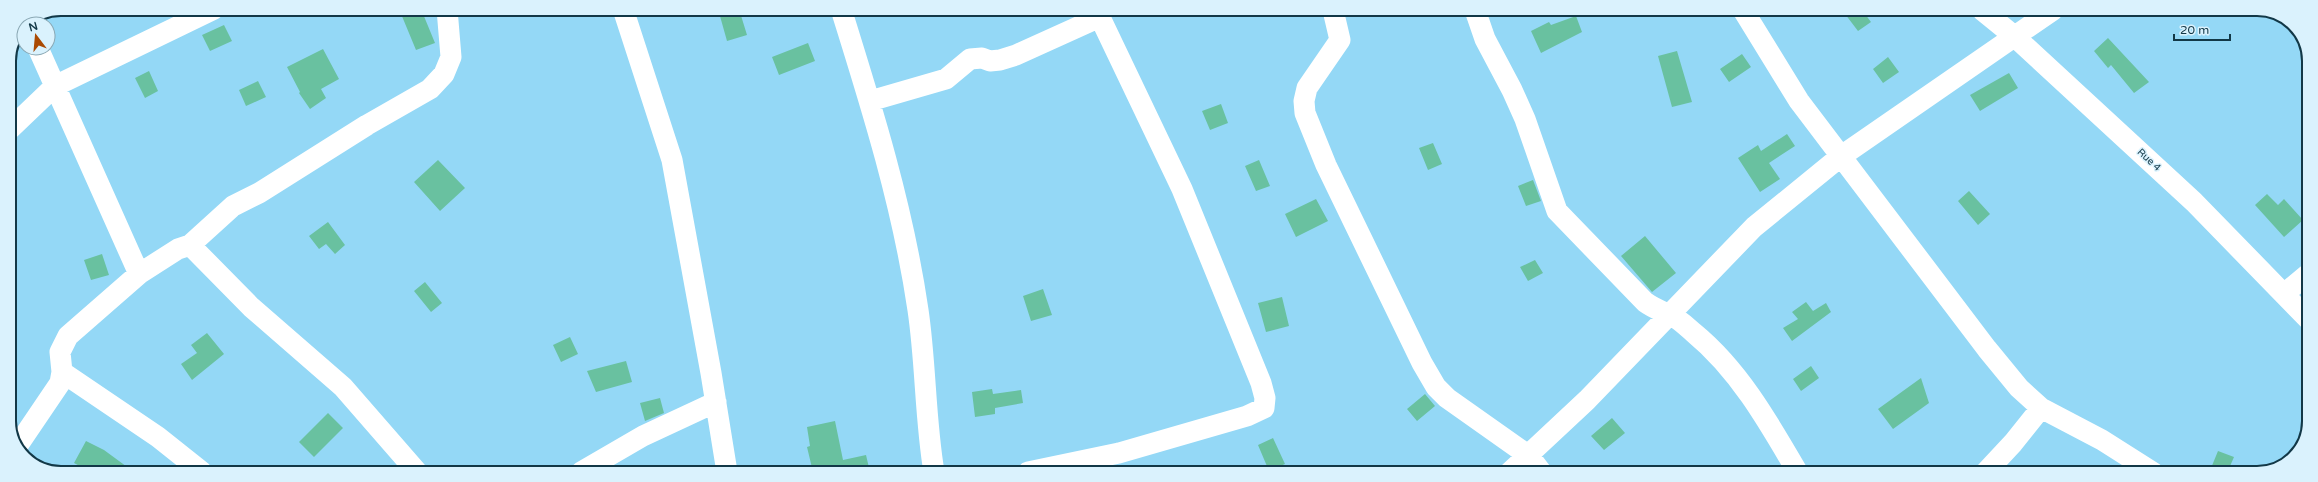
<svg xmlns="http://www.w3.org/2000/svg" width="2318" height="482" font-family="'Varela Round',sans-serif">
  <rect width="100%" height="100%" fill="#94d8f6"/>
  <path fill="#69c1a0" d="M399,9H421L435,43L416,50Z
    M718,9H739L747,35L727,41Z
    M1842,10H1862L1871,22L1858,31Z
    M1576,16L1582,32L1541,53L1531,31L1549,22L1551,25Z
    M224,25L232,41L210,51L202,35Z
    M2108,38L2149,82L2134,93L2111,65L2108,68L2094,51Z
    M808,43L815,61L779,75L772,57Z
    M323,49L339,79L321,89L326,98L310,109L299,93L300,92L287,67Z
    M1677,51L1692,102L1672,107L1658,56Z
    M1742,54L1751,67L1729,82L1720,69Z
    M1888,57L1899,72L1883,83L1873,69Z
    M149,71L158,91L145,98L135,78Z
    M2009,73L2018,88L1980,111L1970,95Z
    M258,81L266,97L246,106L239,90Z
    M1221,104L1228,123L1210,130L1202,111Z
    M1787,134L1795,146L1769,163L1780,179L1760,192L1738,158L1758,145L1761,151Z
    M1433,143L1442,164L1428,170L1419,148Z
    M438,160L465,188L440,211L414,182Z
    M1259,160L1270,186L1256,191L1245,166Z
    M1533,180L1541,201L1526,206L1518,186Z
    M1969,191L1990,214L1978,225L1958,201Z
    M2267,194L2278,205L2284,199L2303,220L2284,237L2255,205Z
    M1316,199L1328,221L1296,237L1285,214Z
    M328,222L345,245L335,254L326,244L319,249L309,236Z
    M1645,236L1676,273L1652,292L1621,256Z
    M102,254L109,275L91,280L84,260Z
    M1535,260L1543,273L1528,281L1520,267Z
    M425,282L442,303L431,312L414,291Z
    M1043,289L1052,315L1031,321L1023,296Z
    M1282,297L1289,326L1266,332L1258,303Z
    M1806,302L1813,311L1826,303L1831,312L1792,341L1783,328L1798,319L1792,312Z
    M207,333L224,354L192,380L181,364L197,353L191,345Z
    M570,337L578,354L561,362L553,345Z
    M626,361L632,382L596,392L587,371Z
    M1811,366L1819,378L1801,391L1793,379Z
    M1921,378L1929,403L1893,429L1878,409Z
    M992,389L993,394L1021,390L1023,403L995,408V414L975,417L972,392Z
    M1425,394L1435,406L1417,421L1407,409Z
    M660,398L664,413L645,421L640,403Z
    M328,413L343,428L314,457L299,442Z
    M1612,418L1625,433L1604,450L1591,436Z
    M835,421L843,460L866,455L870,472H813L807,447L810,446L807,427Z
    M1273,438L1285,464L1269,471L1258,445Z
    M86,441L104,450L134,472H91L74,463Z
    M2218,451L2234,457L2227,473H2209Z"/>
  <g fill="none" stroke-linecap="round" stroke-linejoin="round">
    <path stroke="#fff" stroke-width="21" d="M623,9L672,160L711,373L727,472
      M841,9C872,108 903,207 918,310C926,364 925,419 934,472
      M1333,10L1340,40L1307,88L1304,101L1305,113L1326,165L1422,363L1436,387L1447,398L1529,456L1542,473
      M1475,10L1485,39L1512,90L1525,119L1557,211L1645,302C1653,308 1661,311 1670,315C1678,318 1687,327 1694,333C1739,370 1769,423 1798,473
      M1743,10L1799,101L1987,349L2019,388L2041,408L2102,440L2154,473
      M1982,10L2014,36L2194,202L2308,319
      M26,23L27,24
      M38,48L139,274
      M870,101L946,79L970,59L982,58L990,61L1000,60L1016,55L1100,17
      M9,130L55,86L214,9
      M190,245L251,307L343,387L417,472
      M2284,294L2308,274
      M62,372L158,437L202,472
      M18,445L60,383L62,372L60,352L68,336L139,274L178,249L190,245L233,206L259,193L367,125L430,89L444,74L451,57L447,9
      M581,472L643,436L716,402
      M1028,472L1119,453L1247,416L1264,408L1265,398L1261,383L1182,189L1096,9
      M1509,473L1587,400L1754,227L1840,157L2053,10
      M1985,473L2013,443L2041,408"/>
  </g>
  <g text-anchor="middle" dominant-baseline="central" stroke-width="3" stroke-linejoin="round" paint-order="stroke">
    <g font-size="10" fill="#123847" stroke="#daf2fd">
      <text transform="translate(2149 160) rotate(43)">Rue 4</text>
    </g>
  </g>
  <path d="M0 0H2318V482H0ZM61 16H2257A45 45 0 0 1 2302 61V421A45 45 0 0 1 2257 466H61A45 45 0 0 1 16 421V61A45 45 0 0 1 61 16Z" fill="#daf2fd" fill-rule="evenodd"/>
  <path fill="none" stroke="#123847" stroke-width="2" d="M61 16H2257A45 45 0 0 1 2302 61V421A45 45 0 0 1 2257 466H61A45 45 0 0 1 16 421V61A45 45 0 0 1 61 16Z"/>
  <g transform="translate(36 36) rotate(344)"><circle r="19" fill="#daf2fd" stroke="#8aa8b4"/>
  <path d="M0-3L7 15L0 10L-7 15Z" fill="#aa4a03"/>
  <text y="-6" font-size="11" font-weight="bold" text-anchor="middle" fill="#123847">N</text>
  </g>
  <path d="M2174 34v6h56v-6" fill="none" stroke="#123847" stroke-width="2"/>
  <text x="2180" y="34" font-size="12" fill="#123847" stroke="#daf2fd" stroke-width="3" paint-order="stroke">20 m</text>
</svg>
